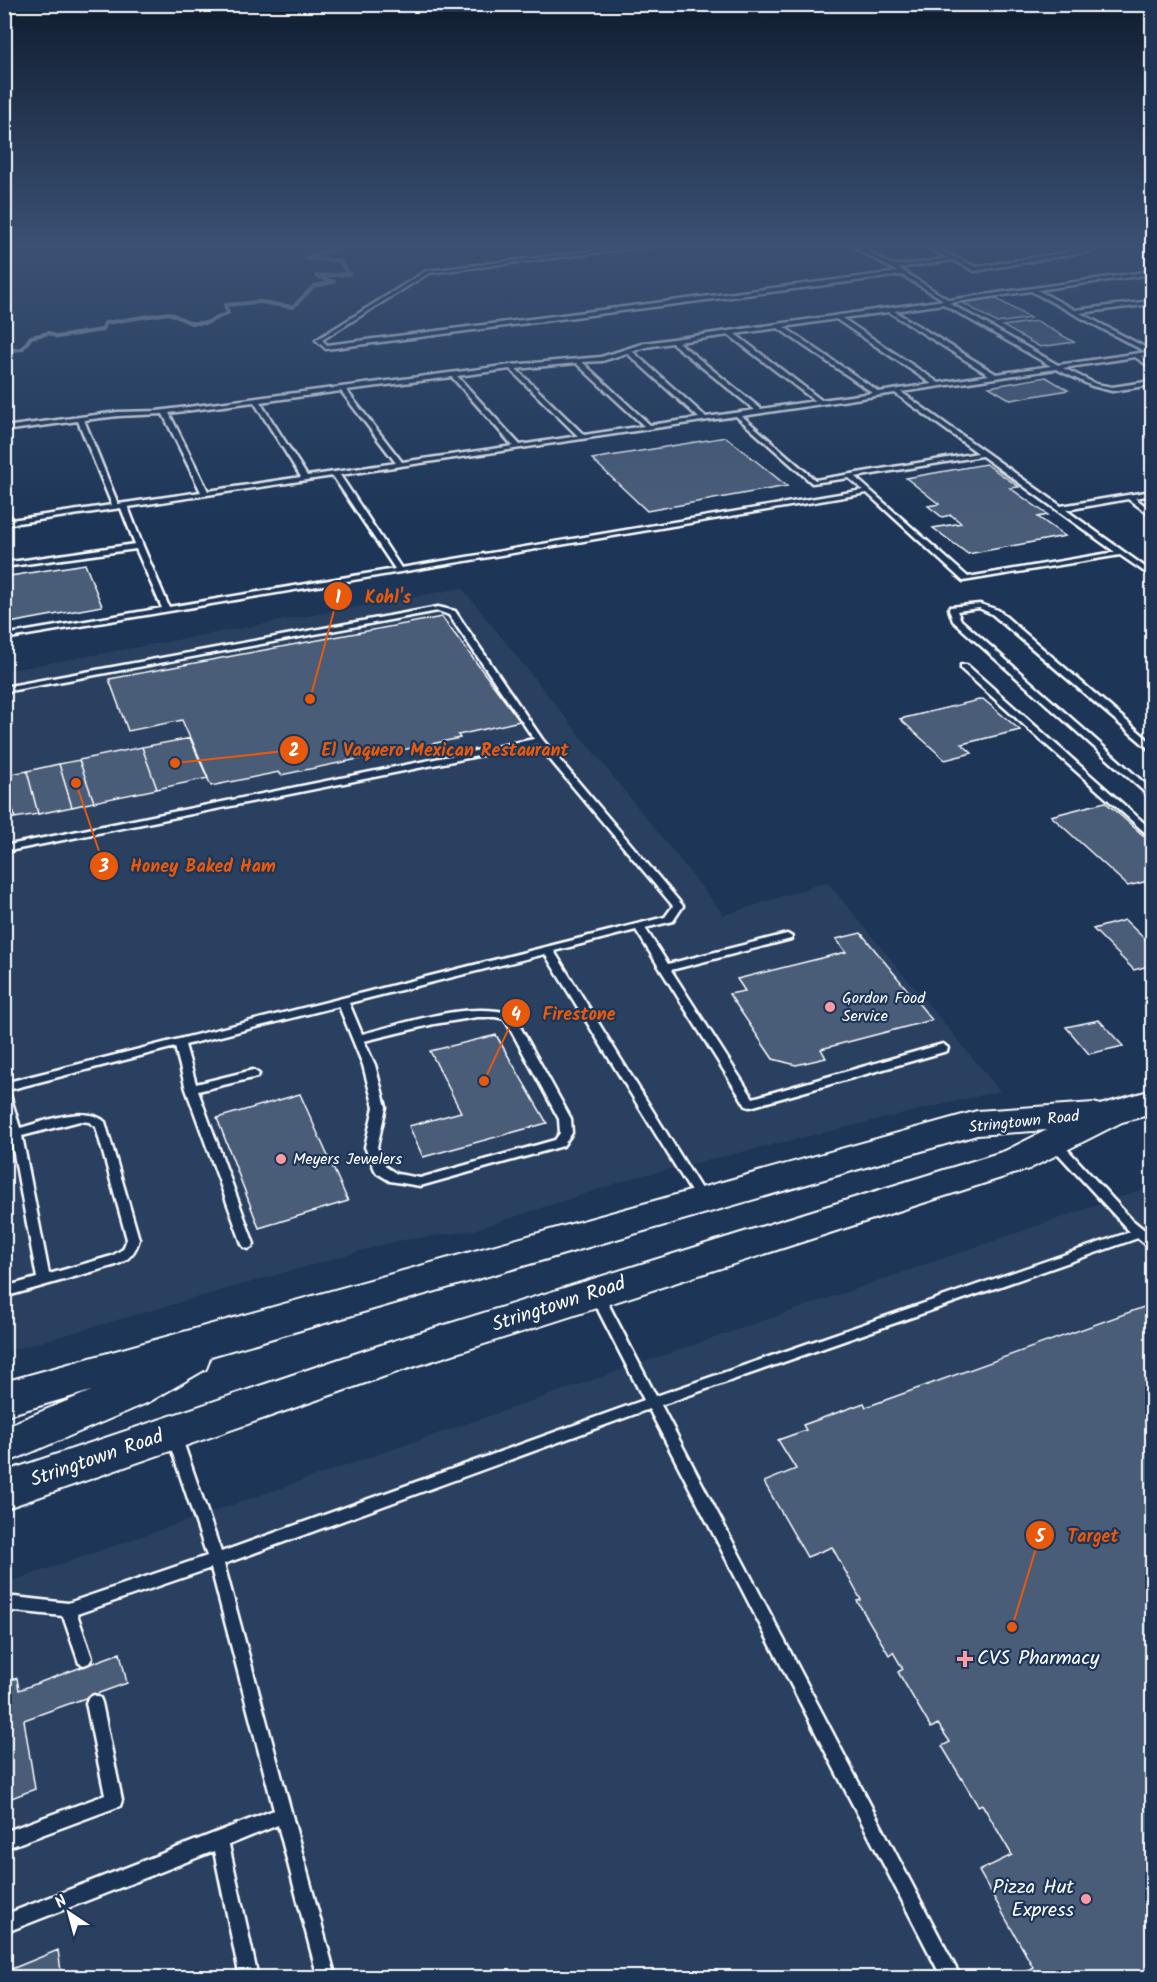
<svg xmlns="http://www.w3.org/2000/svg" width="1157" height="1982" font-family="Kalam,sans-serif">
  <rect width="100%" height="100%" fill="#1d3557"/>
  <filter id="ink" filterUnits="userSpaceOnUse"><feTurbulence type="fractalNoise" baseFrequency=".0167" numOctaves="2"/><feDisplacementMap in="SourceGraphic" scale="12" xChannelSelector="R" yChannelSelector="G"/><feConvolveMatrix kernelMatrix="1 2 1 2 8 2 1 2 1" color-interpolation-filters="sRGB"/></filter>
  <g filter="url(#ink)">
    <path fill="#2a4161" d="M462,588L724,915L827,882L1000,1091L633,1178L471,1231L396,1241L5,1352V671Z
      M1152,1186V1977H5L4,1584Z"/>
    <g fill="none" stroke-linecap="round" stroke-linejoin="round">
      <path stroke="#a0aab8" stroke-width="4" d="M4,351L22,349L31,337L49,333L57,337L102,330L105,323L169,313L191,323H206L228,313L225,305L260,302L293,307L314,286L334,282L316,276L349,274L340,261L305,258L346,246"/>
    </g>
    <path fill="#4a5d79" stroke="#fff" stroke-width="1.5" d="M995,298L1030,318L997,323L963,303Z
      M1037,321L1074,342L1040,347L1003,326Z
      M1046,377L1068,390L1011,400L989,387Z
      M726,437L787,486L647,511L592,459Z
      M986,464L1019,487L1010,488L1048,515L1038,517L1065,536L968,554L933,528L961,523L951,515L942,517L928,506L939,504L906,478Z
      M85,564L102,606L4,624V577Z
      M442,617L520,721L458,735L460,738L281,775L279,772L211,786L182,720L128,731L109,679Z
      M983,699L1020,730L962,744L972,753L945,760L900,719Z
      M191,738L208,778L157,789L142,747Z
      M142,747L157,789L94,802L79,760Z
      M79,760L94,802L72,807L59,764Z
      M59,764L72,807L38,814L27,771Z
      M27,771L38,814L15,818L5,775Z
      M4,775L15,818L4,820Z
      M1105,802L1152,843V880L1128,886L1051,816Z
      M1125,920L1152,946V965L1134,970L1093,929Z
      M861,933L932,1020L821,1049L826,1058L796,1065L773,1059L729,994L745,991L737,979L846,952L836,939Z
      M1099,1020L1123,1046L1089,1054L1066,1027Z
      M496,1035L547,1123L423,1157L409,1126L461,1112L430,1051Z
      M300,1094L348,1201L259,1228L217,1118Z
      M1152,1304V1978H1014L1033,1967L979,1871L1012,1855L982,1804L978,1806L942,1746L950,1742L938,1724L931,1728L898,1672L903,1669L893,1652L889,1655L857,1601L861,1600L832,1547L807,1557L764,1482L796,1469L778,1440L806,1430L803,1425L864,1403L866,1407Z
      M120,1653L127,1683L24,1720L35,1789L4,1801V1682L17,1678L19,1690Z
      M58,1950L62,1978H4V1972Z"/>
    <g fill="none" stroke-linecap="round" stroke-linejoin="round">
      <g stroke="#fff" stroke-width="5">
        <path id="service" d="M638,246H651L429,273L322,340L327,345L898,272L852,246C870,246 881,264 895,265C907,266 935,260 948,258L925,246H930L976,267L1088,249L1083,246H1089L1096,250L975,271L953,260L898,268L949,300L1152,271V274L1037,290L1075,310L1152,301V304L1080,313L1152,351V355L1141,356L1152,364V368L1135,357L1063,368L1096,384L1112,387L1152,381V385L1112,391L1092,386L1056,369L901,392L1061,506L1152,491V495L1135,498L1152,511V516L1128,499L1066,510L1152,572V577L1120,555L963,581L867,493L4,639V635L162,608L136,549L4,567V563L135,544L121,508L4,525V507L7,509L11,520L112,505L78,421L4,431V427L118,412L157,411L511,365L601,357L645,343L944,300L902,275L326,349L316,340L426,271ZM1031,291L1146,352L1058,365L949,303ZM943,304L1051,366L996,374L894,311ZM889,312L989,375L939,383L842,318ZM836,319L932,384L879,392L784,327ZM778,328L873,393L821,400L735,334ZM729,335L815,401L761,409L678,342ZM672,343L755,410L706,417L632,351L646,347ZM627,353L699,418L650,425L582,362L602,361ZM576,363L644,426L584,435L516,369ZM510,369L578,436L520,445L457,376ZM452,377L513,446L402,462L346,390ZM341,391L396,463L307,476L260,402ZM895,393L978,453L815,480L742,416ZM254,402L301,477L208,491L169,413ZM163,414L201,492L118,504L84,420L118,416ZM736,416L812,483L849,478L863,490L401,568L340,475ZM982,456L1115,552L968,577L855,477ZM333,476L395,569L169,607L143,546L128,507Z
          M980,604L998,610L1152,743V749H1149L992,614L979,608L957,611L961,620L1152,790V797L1149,796L953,621L949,609L950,607Z
          M438,607L455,611L542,739L683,906L673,921L645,928L668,964L787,934L792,937L791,939L671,970L753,1098L943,1044L948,1048L947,1051L750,1107L746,1106L636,930L554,951L706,1197L708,1200L706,1203H698L545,954L349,1003L362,1034C408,1023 465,1001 513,1014L571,1119L572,1133L563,1146L420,1186L390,1181L377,1173L375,1170L365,1147L374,1107L363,1065L339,1006L185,1045L196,1084L253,1070L259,1074L257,1077L198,1091L254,1244L252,1247L248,1249L244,1247L242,1244L186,1089L175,1047L4,1091V1083L665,917L673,906L537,744L4,852V846L534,739L449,615L438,611L4,692V687ZM477,1017H495L505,1019L559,1119L560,1133L555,1140L420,1178L397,1174L386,1167L377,1147L386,1107L375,1065L364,1041L434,1024Z
          M961,665H967L1152,830V837L1149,836L961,669Z
          M4,1091L10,1095L20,1128C43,1122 86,1104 105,1122L139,1239C136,1252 129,1260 116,1265L4,1297V1287L37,1278L11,1138L4,1140V1132L9,1131L4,1115ZM80,1121L89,1122L96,1127L127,1239L123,1249L112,1256L49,1274L22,1136Z
          M1054,1138L1058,1139L1131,1219L1152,1236V1248L1148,1246L1138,1238L661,1405L961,1978H942L649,1409L224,1564L336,1978H318L278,1825L229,1845L258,1978H240L214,1851L4,1933V1915L274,1810L211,1568L77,1614L92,1658L89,1663L84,1665L79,1663L63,1616L14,1611L4,1614V1600L14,1597L68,1603L207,1556L167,1436L169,1432L174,1430L179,1432L181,1436L221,1552L644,1400L590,1294L591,1290L596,1289L601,1290L656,1396L1130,1232L1050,1145L1048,1142L1050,1139Z
          M94,1695L100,1698L102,1703L122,1800L120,1806L4,1849V1832L105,1795L86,1703L88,1698Z"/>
      </g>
      <g stroke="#fff" stroke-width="4">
        <path id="secondary" d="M1152,1090V1114L1122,1122L1029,1169L394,1373L4,1509V1472L387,1343L1005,1151L1047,1130L977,1135L211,1356L206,1369L149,1402L4,1464V1427L91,1391L4,1416V1382L977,1111L1094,1103L1100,1105Z"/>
      </g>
      <use href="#service" fill="#1d3557" fill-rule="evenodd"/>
      <use href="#secondary" fill="#1d3557" fill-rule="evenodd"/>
    </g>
  </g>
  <linearGradient id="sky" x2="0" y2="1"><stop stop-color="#101d30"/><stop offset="0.47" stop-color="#3a5174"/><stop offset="1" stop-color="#3a5174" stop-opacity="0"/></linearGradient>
  <rect width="1157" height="523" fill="url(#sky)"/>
  <g fill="#ff9aa2" stroke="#1d3557" stroke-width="2">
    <circle cx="830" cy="1007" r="6"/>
    <circle cx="281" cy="1159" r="6"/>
    <path d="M962 1650h6v6h6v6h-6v6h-6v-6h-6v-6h6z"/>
    <circle cx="1086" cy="1899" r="6"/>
  </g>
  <g text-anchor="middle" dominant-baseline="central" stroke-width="4.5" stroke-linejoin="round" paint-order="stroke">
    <g font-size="16" fill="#fff" stroke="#1d3557" text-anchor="start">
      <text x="842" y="998">Gordon Food<tspan x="842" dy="18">Service</tspan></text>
      <text x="293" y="1159">Meyers Jewelers</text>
    </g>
    <g font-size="16" fill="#fff" stroke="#1d3557">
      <text transform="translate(1024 1122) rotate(-6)">Stringtown Road</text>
    </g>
    <g font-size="20" fill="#fff" stroke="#1d3557">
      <text transform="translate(559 1305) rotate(-18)">Stringtown Road</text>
      <text transform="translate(97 1459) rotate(-19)">Stringtown Road</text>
    </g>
    <g font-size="20" fill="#fff" stroke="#1d3557" text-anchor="start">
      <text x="977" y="1659">CVS Pharmacy</text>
      <text x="1074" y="1888" text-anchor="end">Pizza Hut<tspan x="1074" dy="23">Express</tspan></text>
    </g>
  </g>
  <path fill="none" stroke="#e8590c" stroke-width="2" d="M310 699L338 596M175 763L294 750M76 783L104 866M484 1081L516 1013M1012 1627L1040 1535"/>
  <g fill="#e8590c" stroke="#1d3557" stroke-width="2">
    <circle cx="310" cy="699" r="6"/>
    <circle cx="175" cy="763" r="6"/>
    <circle cx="76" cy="783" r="6"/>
    <circle cx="484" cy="1081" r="6"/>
    <circle cx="1012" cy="1627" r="6"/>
    <circle cx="338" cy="596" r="15"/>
    <circle cx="294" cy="750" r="15"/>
    <circle cx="104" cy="866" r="15"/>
    <circle cx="516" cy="1013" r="15"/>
    <circle cx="1040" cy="1535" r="15"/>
  </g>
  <g font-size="18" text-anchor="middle" font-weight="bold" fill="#fff">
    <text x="338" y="603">1</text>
    <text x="294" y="756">2</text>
    <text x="104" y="872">3</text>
    <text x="516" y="1020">4</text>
    <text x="1040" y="1542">5</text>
  </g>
  <g font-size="18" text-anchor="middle" font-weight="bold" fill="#e8590c" stroke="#1d3557" stroke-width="4.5" stroke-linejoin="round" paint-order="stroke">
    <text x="388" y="603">Kohl's</text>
    <text x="445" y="756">El Vaquero Mexican Restaurant</text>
    <text x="203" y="872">Honey Baked Ham</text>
    <text x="579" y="1020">Firestone</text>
    <text x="1093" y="1542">Target</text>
  </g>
  <rect width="1157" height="1982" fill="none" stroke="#1d3557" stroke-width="24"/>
  <rect x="12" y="12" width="1133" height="1958" fill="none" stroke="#fff" stroke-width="2" filter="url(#ink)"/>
  <g transform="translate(69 1913) rotate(324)" stroke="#1d3557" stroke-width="4.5" paint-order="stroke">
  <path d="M0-4.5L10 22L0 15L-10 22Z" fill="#ffffff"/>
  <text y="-9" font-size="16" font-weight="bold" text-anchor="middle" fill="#ffffff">N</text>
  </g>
</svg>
